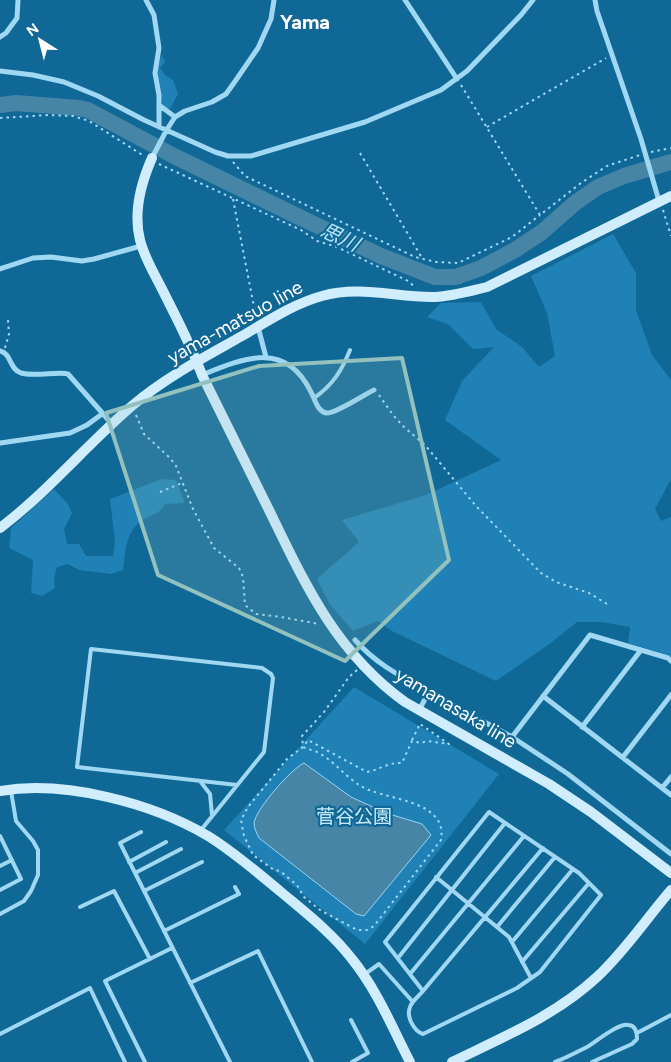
<svg xmlns="http://www.w3.org/2000/svg" width="671" height="1062" font-family="Figtree,'Noto Sans JP',sans-serif">
  <rect width="100%" height="100%" fill="#106897"/>
  <path fill="#1f81b5" d="M162,55L165,62L160,68L165,75L173,80L178,94L170,109L163,106C161,89 152,71 162,55Z
    M613,234L636,273V310L652,355L671,380V479L655,509L661,521L671,517V656L628,643L630,627L602,622H577L548,645L496,681L392,631L378,621L353,631L329,603L317,579L359,542L342,520L426,495L501,460L445,420L462,381L494,347L473,349L448,324L427,317L441,303L481,302L496,329L522,347L539,367L555,356L547,313L531,276Z
    M162,479L176,480L185,503L165,504C158,515 157,512 146,518C125,530 126,549 123,570L111,574L79,570L68,564L57,567L54,578L55,588L42,596L31,593L33,560L9,548L11,528L54,489L68,504L72,513L64,529L67,544H79L86,556H113L115,541L110,499Z
    M354,687L499,774L365,944L224,830Z"/>
  <path fill="#4785a7" stroke="#92d6f8" d="M304,763L351,797L386,813L422,824L431,835L364,916L356,914L259,838C257,834 254,828 254,823C256,809 291,769 304,763Z"/>
  <g fill="none" stroke-linecap="round" stroke-linejoin="round">
    <path stroke="#4785a7" stroke-width="16" d="M0,105L16,103L79,108L88,110L174,156L297,216L381,256L435,277H456L481,268L515,250L542,232L575,203L598,187L624,176L671,162"/>
    <path stroke="#a0d8f4" stroke-width="2" stroke-dasharray="2.5 4" stroke-linecap="butt" d="M461,85L540,215L581,183L607,166L640,155
      M0,118L48,115L73,116L89,121L144,156
      M487,127L606,58
      M651,152L671,148
      M360,153L422,258
      M233,162L245,176L415,257L436,262L458,263L512,237L540,215
      M159,164L301,230L317,241L337,247L408,281L415,287
      M233,199L256,317
      M663,210L671,236
      M5,348L9,334L8,320
      M379,395L393,415L404,427L425,445L476,506L541,573L556,582L589,593L607,604
      M136,415L144,434L170,458L176,466L193,509L214,548L239,568L243,577L245,605L256,614L281,617L319,624
      M160,492L182,483
      M357,670L349,677L324,712L302,736L303,747C307,749 312,750 317,752C333,760 345,776 359,785C383,801 448,798 441,840L374,926L367,930H357L320,910L304,897L297,885L280,871L274,870L253,855L244,836L241,820L248,807L287,759L303,747L308,740L367,772C379,770 388,762 402,763L412,741L421,743L427,741L449,744L420,724L421,722
      M412,740L420,724"/>
    <path stroke="#a0d8f4" stroke-width="4" d="M314,398C333,385 342,370 350,350
      M200,781L210,794L212,815
      M201,830L264,752L273,678L271,674L262,668L91,649L77,767L237,785
      M141,832L120,843L230,1062
      M0,836L21,879L0,890
      M129,862L166,842
      M0,866L12,860
      M135,873L181,849
      M436,877L509,937L531,978
      M144,891L202,862
      M80,907L114,891L150,959
      M0,914L24,901L31,891L38,875V850L33,841L16,821L11,791
      M497,927L555,857
      M164,931L239,894L235,887
      M512,942L573,869
      M398,958L505,823
      M522,962L589,883
      M365,974L379,964L413,1002
      M410,974L524,836
      M190,983L258,951L312,1062
      M423,991L385,942L489,812L579,873L601,895L540,972L517,988L423,1034C414,1031 406,1017 410,1007C412,1001 419,996 423,991L543,848
      M351,1020L368,1053L352,1062
      M637,1033L671,1015
      M0,1034L90,988L125,1062
      M145,1062L105,981L172,948
      M555,1062C566,1058 577,1052 587,1047C597,1041 618,1023 628,1025C636,1025 637,1033 637,1039L632,1044L592,1062"/>
    <path stroke="#a0d8f4" stroke-width="5" d="M146,0L154,15L159,48L155,73L159,95V127
      M405,0L457,79
      M595,0L597,11L641,139L659,201
      M0,37L6,33L17,18L18,0
      M0,71L33,75L64,82L98,96L144,120L215,152L228,156H251L365,122L441,90L467,71L521,15L533,0
      M159,105L175,117
      M152,158L166,131L175,117L185,111L212,102L226,94L236,80L258,48L271,19L274,0
      M0,269L33,258L51,257L82,261L94,259L141,246
      M258,327L266,357
      M0,351C12,354 9,369 21,373C34,377 60,371 68,374L112,424
      M202,375C244,358 286,340 311,392C315,399 317,411 326,413C335,414 365,394 374,390
      M0,443L70,433L87,425L102,414
      M355,640C376,664 402,677 429,692
      M543,696L671,795
      M419,710L429,692L512,737L550,762L568,774L671,854
      M582,727L641,650
      M512,737L590,635L668,658L671,661
      M623,757L671,695
      M662,788L671,777"/>
    <path stroke="#d0edfd" stroke-width="10" d="M152,158C141,183 133,212 140,240C144,257 154,273 162,289C176,317 191,345 202,375C225,421 247,466 270,512C306,586 336,652 405,702L549,784L591,812L671,873
      M0,528C49,491 87,444 133,405C166,377 205,357 242,336C268,321 293,304 322,296C360,285 398,298 435,297C453,296 470,291 487,287L671,196
      M0,791C65,780 152,803 208,836C234,852 258,873 281,892C306,913 332,933 352,959C377,990 392,1027 410,1062
      M452,1062C503,1037 555,1016 597,977C625,951 646,919 671,890"/>
  </g>
  <path fill="#93c1be" fill-opacity="0.2" stroke="#93c1be" stroke-width="4" stroke-linejoin="round" d="M402,358L449,560L345,661L158,575L106,413L259,366Z"/>
  <g text-anchor="middle" dominant-baseline="central" stroke-width="4.5" stroke-linejoin="round" paint-order="stroke">
    <g font-size="19" fill="#fff" stroke="#106897">
      <text transform="translate(235 322) rotate(-29)">yama-matsuo line</text>
      <text transform="translate(456 708) rotate(31)">yamanasaka line</text>
    </g>
    <g font-size="19" fill="#c8ecfe" stroke="#106897">
      <text x="354" y="816">菅谷公園</text>
    </g>
    <g font-size="20" font-weight="bold" fill="#fff" stroke="#106897">
      <text x="305" y="22">Yama</text>
    </g>
    <g font-size="20" font-style="italic" fill="#b9e6fc" stroke="#106897">
      <text transform="translate(340 237) rotate(25)">思川</text>
    </g>
  </g>
  <g transform="translate(40 40) rotate(324)" stroke="#106897" stroke-width="4" paint-order="stroke">
  <path d="M0-4L9 19L0 12L-9 19Z" fill="#ffffff"/>
  <text y="-8" font-size="14" font-weight="bold" text-anchor="middle" fill="#ffffff">N</text>
  </g>
</svg>
